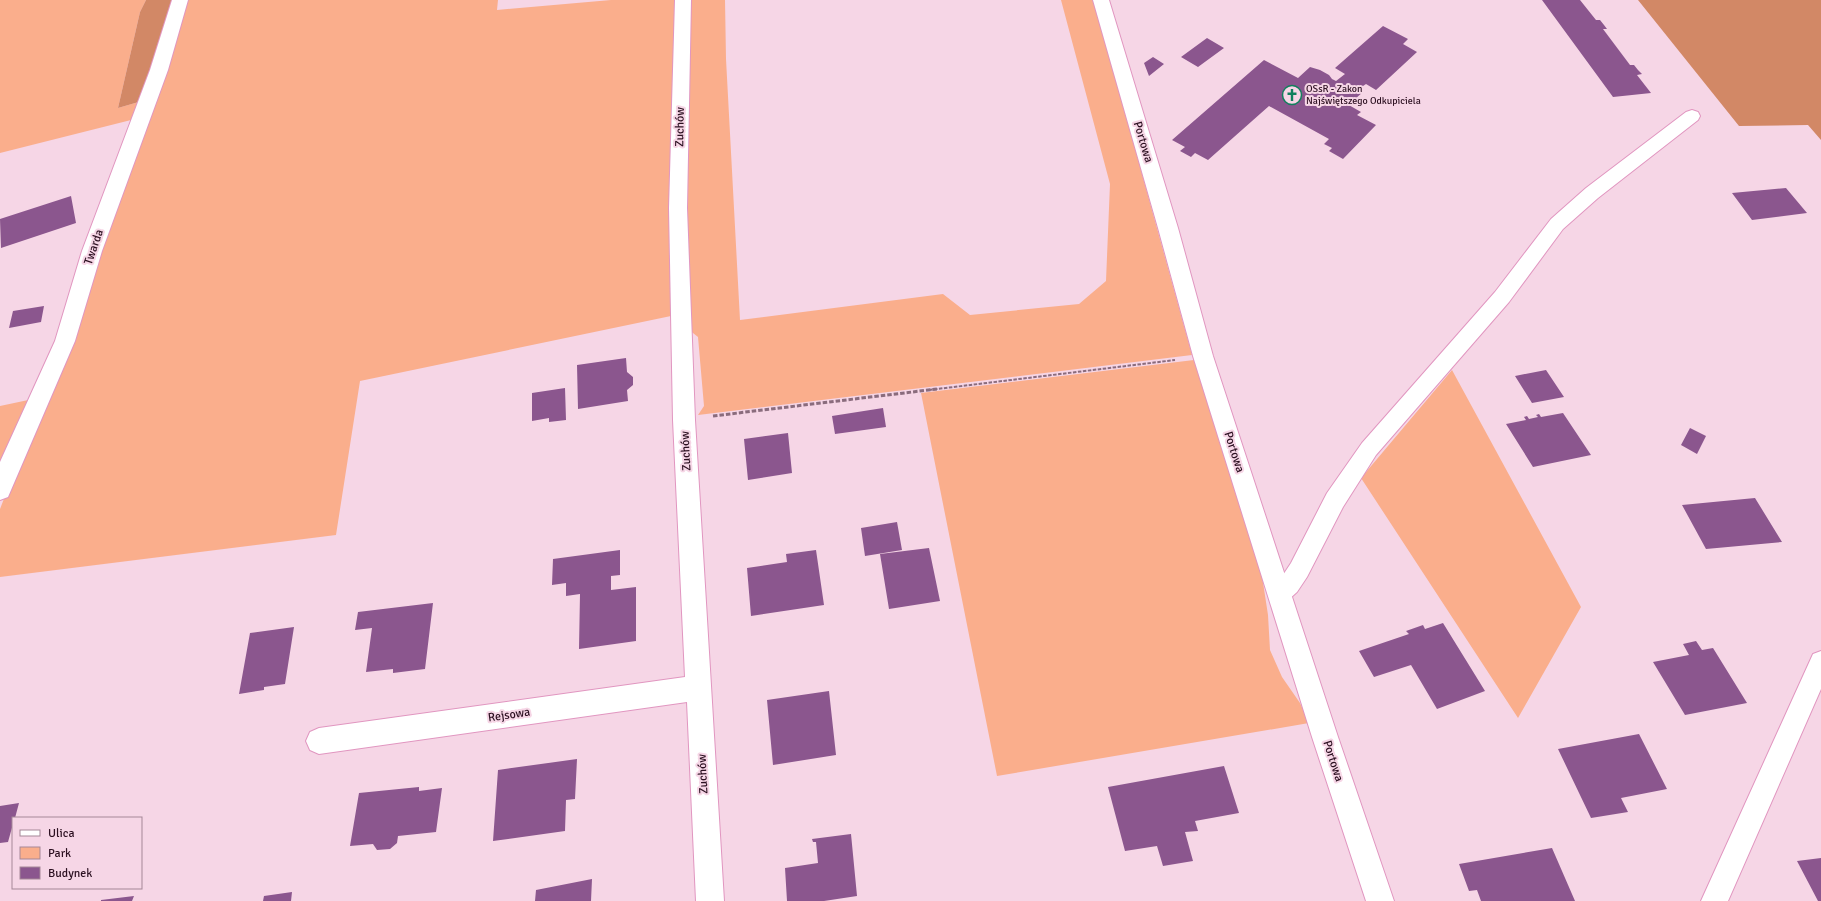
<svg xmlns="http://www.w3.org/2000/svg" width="1821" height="901" font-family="Signika,sans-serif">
  <rect width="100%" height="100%" fill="#f6d6e6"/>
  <path fill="#faae8c" d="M0,0H146L140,12L118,108L142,101L135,119L0,153Z
    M185,0H498L497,10L611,0H677L671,316L360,381L336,535L0,577V509L19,460Z
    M689,0H725L726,59L740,320L943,294L970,315L1079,304L1106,281L1110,184L1061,0H1094L1192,355L698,415L704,406L698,337L688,329L686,207Z
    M1194,360L1262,576L1268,615L1270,650L1282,677L1300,703L1309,723L997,776L921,393Z
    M1452,370L1581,607L1518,718L1361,478Z
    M33,399L0,473V406Z"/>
  <path fill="#d28866" d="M146,0H175L142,101L118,108L140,12Z
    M1638,0H1821V140L1808,125L1739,126Z"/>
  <path fill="#8b568e" d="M1542,0H1580L1596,20H1600L1604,25L1607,29H1603L1630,65H1634L1638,70L1642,74L1637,75L1651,93L1613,97Z
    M1383,26L1408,39L1403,44L1417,52L1376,90L1366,84L1360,88L1363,92L1355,99H1351L1347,104L1361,112L1357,115L1376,125L1343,159L1329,151L1332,148L1324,144L1329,139L1269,106L1208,160L1195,153L1191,157L1180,151L1185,147L1172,140L1264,60L1298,78L1310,67L1320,70L1329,75L1332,79L1336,81L1345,74L1335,68Z
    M1207,38L1224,48L1198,67L1181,57Z
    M1153,57L1164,64L1149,76L1144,63Z
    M1786,188L1807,213L1752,220L1732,193Z
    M71,196L76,223L1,248L0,219Z
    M44,306L41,322L9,328L13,311Z
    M626,358L627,372L633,377V385L627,390L628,401L578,409L577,365Z
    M1546,370L1564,397L1532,403L1515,376Z
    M565,388L566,420L549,422V418L532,421V393Z
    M883,408L886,427L835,434L832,416Z
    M1563,413L1591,455L1533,467L1506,424L1526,420L1524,417L1527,416L1529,419L1538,417L1536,415L1539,414L1541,417Z
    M1690,428L1706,436L1697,454L1681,445Z
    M788,433L792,473L748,480L744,439Z
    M1755,498L1782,542L1706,549L1682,505Z
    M897,522L902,550L865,556L861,528Z
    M929,548L940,601L889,609L880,554Z
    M620,550V575L611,576V590L636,587V641L579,649L580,594L566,596V583L552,585L553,559Z
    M816,550L824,605L751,616L747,568L787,562L786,554Z
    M433,603L425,669L393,673V669L366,672L372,628L355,630L358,612Z
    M1443,623L1485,691L1437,709L1411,665L1374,677L1359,651L1409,634L1406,631L1423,625L1425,629Z
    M294,627L285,684L264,687V690L239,694L250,633Z
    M1696,641L1702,650L1713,648L1747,703L1685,715L1653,662L1689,655L1683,644Z
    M829,691L836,755L773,765L767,700Z
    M1639,734L1667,789L1621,798L1628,812L1591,818L1558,749Z
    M577,759L575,799L566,800L565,831L493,841L498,770Z
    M1224,766L1239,813L1195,821L1198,831L1185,832L1193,861L1163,866L1157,846L1125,851L1108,787Z
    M419,787V791L442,788L436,832L398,836L397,843L390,849L377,850L373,844L350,846L359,793Z
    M19,803L15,818H13V824L8,842L0,843V806Z
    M851,834L857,896L824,901H787L785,868L818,863L816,842H813L812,839Z
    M1552,848L1575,901H1481L1477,890L1469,891L1459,864Z
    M1821,858V901H1818L1797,861Z
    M592,879L591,901H535L536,890Z
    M292,892L291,901H263L264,896Z
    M134,896L132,901H101V900Z"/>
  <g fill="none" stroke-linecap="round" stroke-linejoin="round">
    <g stroke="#e196c0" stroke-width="2">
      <path id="service" d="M1692,110L1698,112L1700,116L1698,120L1598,198L1563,229L1509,302L1376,455L1343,507L1307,577L1297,592L1287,601L1279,605L1271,601L1268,594L1271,587L1281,578L1291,563L1327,493L1362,443L1495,292L1551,219L1586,188L1686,112Z
        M1821,651V689L1728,901H1701L1813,654Z"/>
    </g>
    <g stroke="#e196c0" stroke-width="2">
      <path id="minor" d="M172,0H188L168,70L102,251L75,341L8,497L0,500V462L55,341L82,251L150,70Z
        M675,0H691L687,208L695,420L724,901H696L687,702L319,754L310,750L306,741L310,732L319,728L685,677L673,420L669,208Z
        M1093,0H1109L1178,228L1213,356L1338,737L1394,901H1366L1312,737L1193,356L1158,228Z"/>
    </g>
    <path stroke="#8a6c7d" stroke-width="2" stroke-dasharray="3.5 1.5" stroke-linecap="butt" d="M929,390L1175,360"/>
    <path stroke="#8a6c7d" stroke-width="3" stroke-dasharray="4.5 2" stroke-linecap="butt" d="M713,416L937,389"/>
    <use href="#service" fill="#fff" fill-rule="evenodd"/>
    <use href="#minor" fill="#fff" fill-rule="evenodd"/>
  </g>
  <defs>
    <g id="church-ring" transform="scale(1)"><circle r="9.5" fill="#f6d6e6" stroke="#11805d" stroke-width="1.5"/><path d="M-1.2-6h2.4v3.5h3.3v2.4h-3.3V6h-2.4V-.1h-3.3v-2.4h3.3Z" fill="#11805d"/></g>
  </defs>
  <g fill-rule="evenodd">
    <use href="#church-ring" x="1292" y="95"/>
  </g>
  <g text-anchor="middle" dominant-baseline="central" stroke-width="4" stroke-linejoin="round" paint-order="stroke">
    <g font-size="10" fill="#2c1021" stroke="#f6d6e6" text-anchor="start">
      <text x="1306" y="89">OSsR - Zakon<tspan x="1306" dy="12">Najświętszego Odkupiciela</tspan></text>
    </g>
    <g font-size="12" fill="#2c1021" stroke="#f6d6e6">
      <text transform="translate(680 127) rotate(-89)">Zuchów</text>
      <text transform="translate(1143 142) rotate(73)">Portowa</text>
      <text transform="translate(94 247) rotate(-71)">Twarda</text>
      <text transform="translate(686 451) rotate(-93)">Zuchów</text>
      <text transform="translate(1234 452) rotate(72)">Portowa</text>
      <text transform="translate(509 715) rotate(-8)">Rejsowa</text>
      <text transform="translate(1333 761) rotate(72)">Portowa</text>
      <text transform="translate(703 774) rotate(-93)">Zuchów</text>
    </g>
  </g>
  <rect x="12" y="817" width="130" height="72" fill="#f6d6e6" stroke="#a58797"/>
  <rect x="20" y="830" width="20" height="6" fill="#ffffff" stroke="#a58797"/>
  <text x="48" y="837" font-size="12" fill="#2c1021">Ulica</text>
  <rect x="20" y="847" width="20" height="12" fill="#faae8c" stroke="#a58797"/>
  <text x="48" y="857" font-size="12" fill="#2c1021">Park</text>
  <rect x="20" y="867" width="20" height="12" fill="#8b568e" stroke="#a58797"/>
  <text x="48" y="877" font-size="12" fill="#2c1021">Budynek</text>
</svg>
